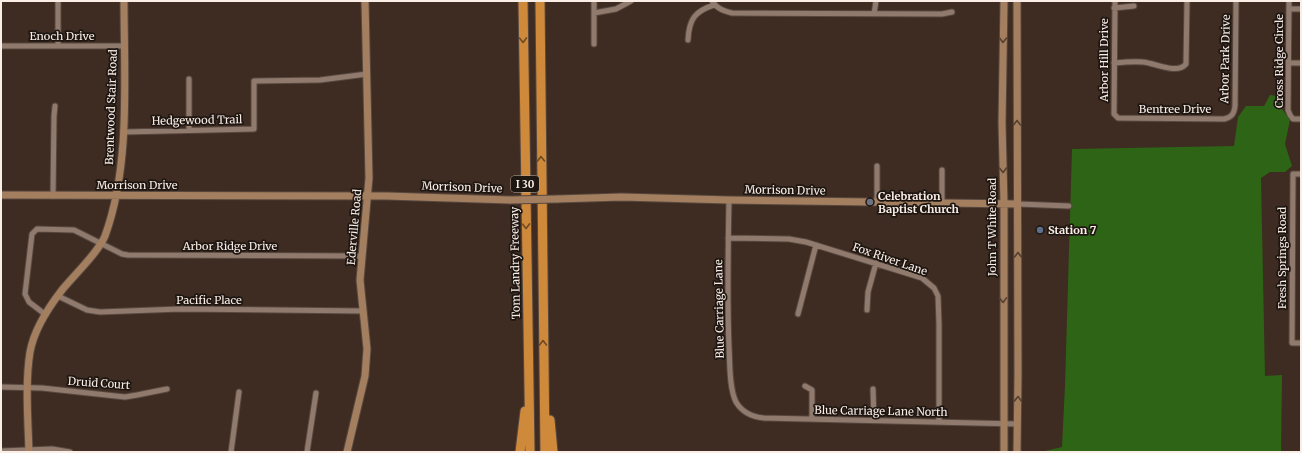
<svg xmlns="http://www.w3.org/2000/svg" width="1302" height="453" font-family="Merriweather,serif">
  <rect width="100%" height="100%" fill="#3e2b21"/>
  <path fill="#2e6416" d="M1270,95L1284,97L1282,109L1290,120L1285,144L1292,166L1285,172H1270L1261,178L1265,376L1282,375L1281,452H1041L1062,447L1065,385L1072,149L1234,146L1238,117L1246,106H1264Z"/>
  <g fill="none" stroke-linecap="round" stroke-linejoin="round">
    <g stroke="#57483f" stroke-width="7">
      <path id="street" d="M58,1V46
        M712,1C717,9 724,11 732,13L942,14L952,12
        M1115,1L1114,114L1118,118L1224,119C1232,117 1234,114 1235,106L1236,1
        M1289,1L1288,110L1290,115L1293,119H1301
        M1114,8L1134,6
        M1289,9H1301
        M594,13L616,9L631,1
        M874,14L876,1
        M688,40C689,19 695,11 714,5
        M594,44V1
        M1,46H124
        M1114,63C1124,62 1134,61 1143,62C1155,63 1177,75 1186,64L1187,1
        M1289,63H1301
        M189,130V79
        M123,132L254,129V81L320,80L367,74
        M877,166V202
        M942,170V203
        M1301,174H1293L1292,343H1301
        M53,196L54,116L55,106
        M729,200C728,249 727,298 729,347C730,362 729,388 736,402C742,412 753,417 764,418L1017,424
        M1018,204L1069,206
        M728,238L789,239L806,242L922,278L934,288L938,296L939,324V422
        M58,296L87,310L100,312L180,309L363,311
        M867,310L868,292L876,263
        M798,314L816,245
        M46,315L29,302L25,294L32,234L37,229L74,230L122,254L128,255L362,256
        M805,386L812,390V419
        M1,387L42,388L125,397L137,395L167,389
        M873,389L874,421
        M1,451L52,449L70,452
        M231,452L239,392
        M307,452L316,393"/>
    </g>
    <g stroke="#57483f" stroke-width="9">
      <path id="secondary" d="M1004,1L1002,123L1004,204V452
        M1,195L387,196L510,200
        M557,199L622,197L729,200L1018,204
        M29,452C28,420 25,383 30,352C34,330 48,308 62,290C74,275 98,253 105,236C131,165 124,76 124,1
        M347,452L365,376L367,349L360,280L369,178L365,1
        M1017,452L1018,375L1017,1"/>
    </g>
    <g stroke="#57483f" stroke-width="11">
      <path id="highway" d="M523,1L530,452
        M540,1L545,452
        M550,420L553,452
        M520,452L525,411"/>
    </g>
    <use href="#street" stroke="#907a6e" stroke-width="5"/>
    <use href="#secondary" stroke="#a37e5f" stroke-width="7"/>
    <use href="#highway" stroke="#cf893b" stroke-width="9"/>
    <g stroke="#57483f" stroke-width="9" stroke-linecap="butt">
      <path id="secondary-bridge" d="M510,200L557,199"/>
    </g>
    <use href="#secondary-bridge" stroke="#a37e5f" stroke-width="7"/>
  </g>
  <defs><path id="oneway-chevron" d="M-2-3.5L2.5 0L-2 3.5" fill="none" stroke-width="1.6" stroke-linecap="round" stroke-linejoin="round"/></defs>
  <g stroke="#6e4a24">
    <use href="#oneway-chevron" transform="translate(523 40) rotate(89)"/>
    <use href="#oneway-chevron" transform="translate(541 159) rotate(-91)"/>
    <use href="#oneway-chevron" transform="translate(526 226) rotate(89)"/>
    <use href="#oneway-chevron" transform="translate(543 343) rotate(-90)"/>
  </g>
  <g stroke="#534030">
    <use href="#oneway-chevron" transform="translate(1003 40) rotate(91)"/>
    <use href="#oneway-chevron" transform="translate(1017 123) rotate(-90)"/>
    <use href="#oneway-chevron" transform="translate(1003 170) rotate(89)"/>
    <use href="#oneway-chevron" transform="translate(1018 255) rotate(-90)"/>
    <use href="#oneway-chevron" transform="translate(1003 300) rotate(88)"/>
    <use href="#oneway-chevron" transform="translate(1018 399) rotate(-88)"/>
  </g>
  <circle fill="#6b7280" stroke="#1e1611" stroke-width="1.5" cx="870" cy="202" r="4"/>
  <circle fill="#5c6f8a" stroke="#1e1611" stroke-width="1.5" cx="1040" cy="230" r="4"/>
  <g text-anchor="middle" dominant-baseline="central" stroke-width="3.5" stroke-linejoin="round" paint-order="stroke">
    <rect fill="#1e1611" stroke="#b8ada7" stroke-width="1" x="511" y="176" width="28" height="16" rx="3"/>
    <g font-size="10" font-weight="bold" fill="#faeee7">
      <text x="525" y="184">I 30</text>
    </g>
    <g font-size="11" fill="#faeee7" stroke="#1e1611">
      <text x="62" y="36">Enoch Drive</text>
      <text transform="translate(1225 59) rotate(-89)">Arbor Park Drive</text>
      <text transform="translate(1104 60) rotate(-90)">Arbor Hill Drive</text>
      <text transform="translate(1279 61) rotate(-90)">Cross Ridge Circle</text>
      <text transform="translate(111 107) rotate(-88)">Brentwood Stair Road</text>
      <text x="1175" y="109">Bentree Drive</text>
      <text transform="translate(197 120) rotate(-1)">Hedgewood Trail</text>
      <text x="137" y="185">Morrison Drive</text>
      <text transform="translate(462 187) rotate(2)">Morrison Drive</text>
      <text transform="translate(785 190) rotate(1)">Morrison Drive</text>
      <text transform="translate(354 227) rotate(-85)">Ederville Road</text>
      <text transform="translate(992 227) rotate(-90)">John T White Road</text>
      <text x="230" y="246">Arbor Ridge Drive</text>
      <text transform="translate(1282 258) rotate(-90)">Fresh Springs Road</text>
      <text transform="translate(890 259) rotate(19)">Fox River Lane</text>
      <text transform="translate(515 263) rotate(-91)">Tom Landry Freeway</text>
      <text x="209" y="300">Pacific Place</text>
      <text transform="translate(719 309) rotate(-91)">Blue Carriage Lane</text>
      <text transform="translate(99 383) rotate(4)">Druid Court</text>
      <text transform="translate(881 411) rotate(1)">Blue Carriage Lane North</text>
    </g>
    <g font-size="11" font-weight="bold" fill="#faeee7" stroke="#1e1611" text-anchor="start">
      <text x="878" y="196">Celebration<tspan x="878" dy="13">Baptist Church</tspan></text>
      <text x="1048" y="230">Station 7</text>
    </g>
  </g>
  <rect width="1302" height="453" fill="none" stroke="#faeee7" stroke-width="4"/>
</svg>
